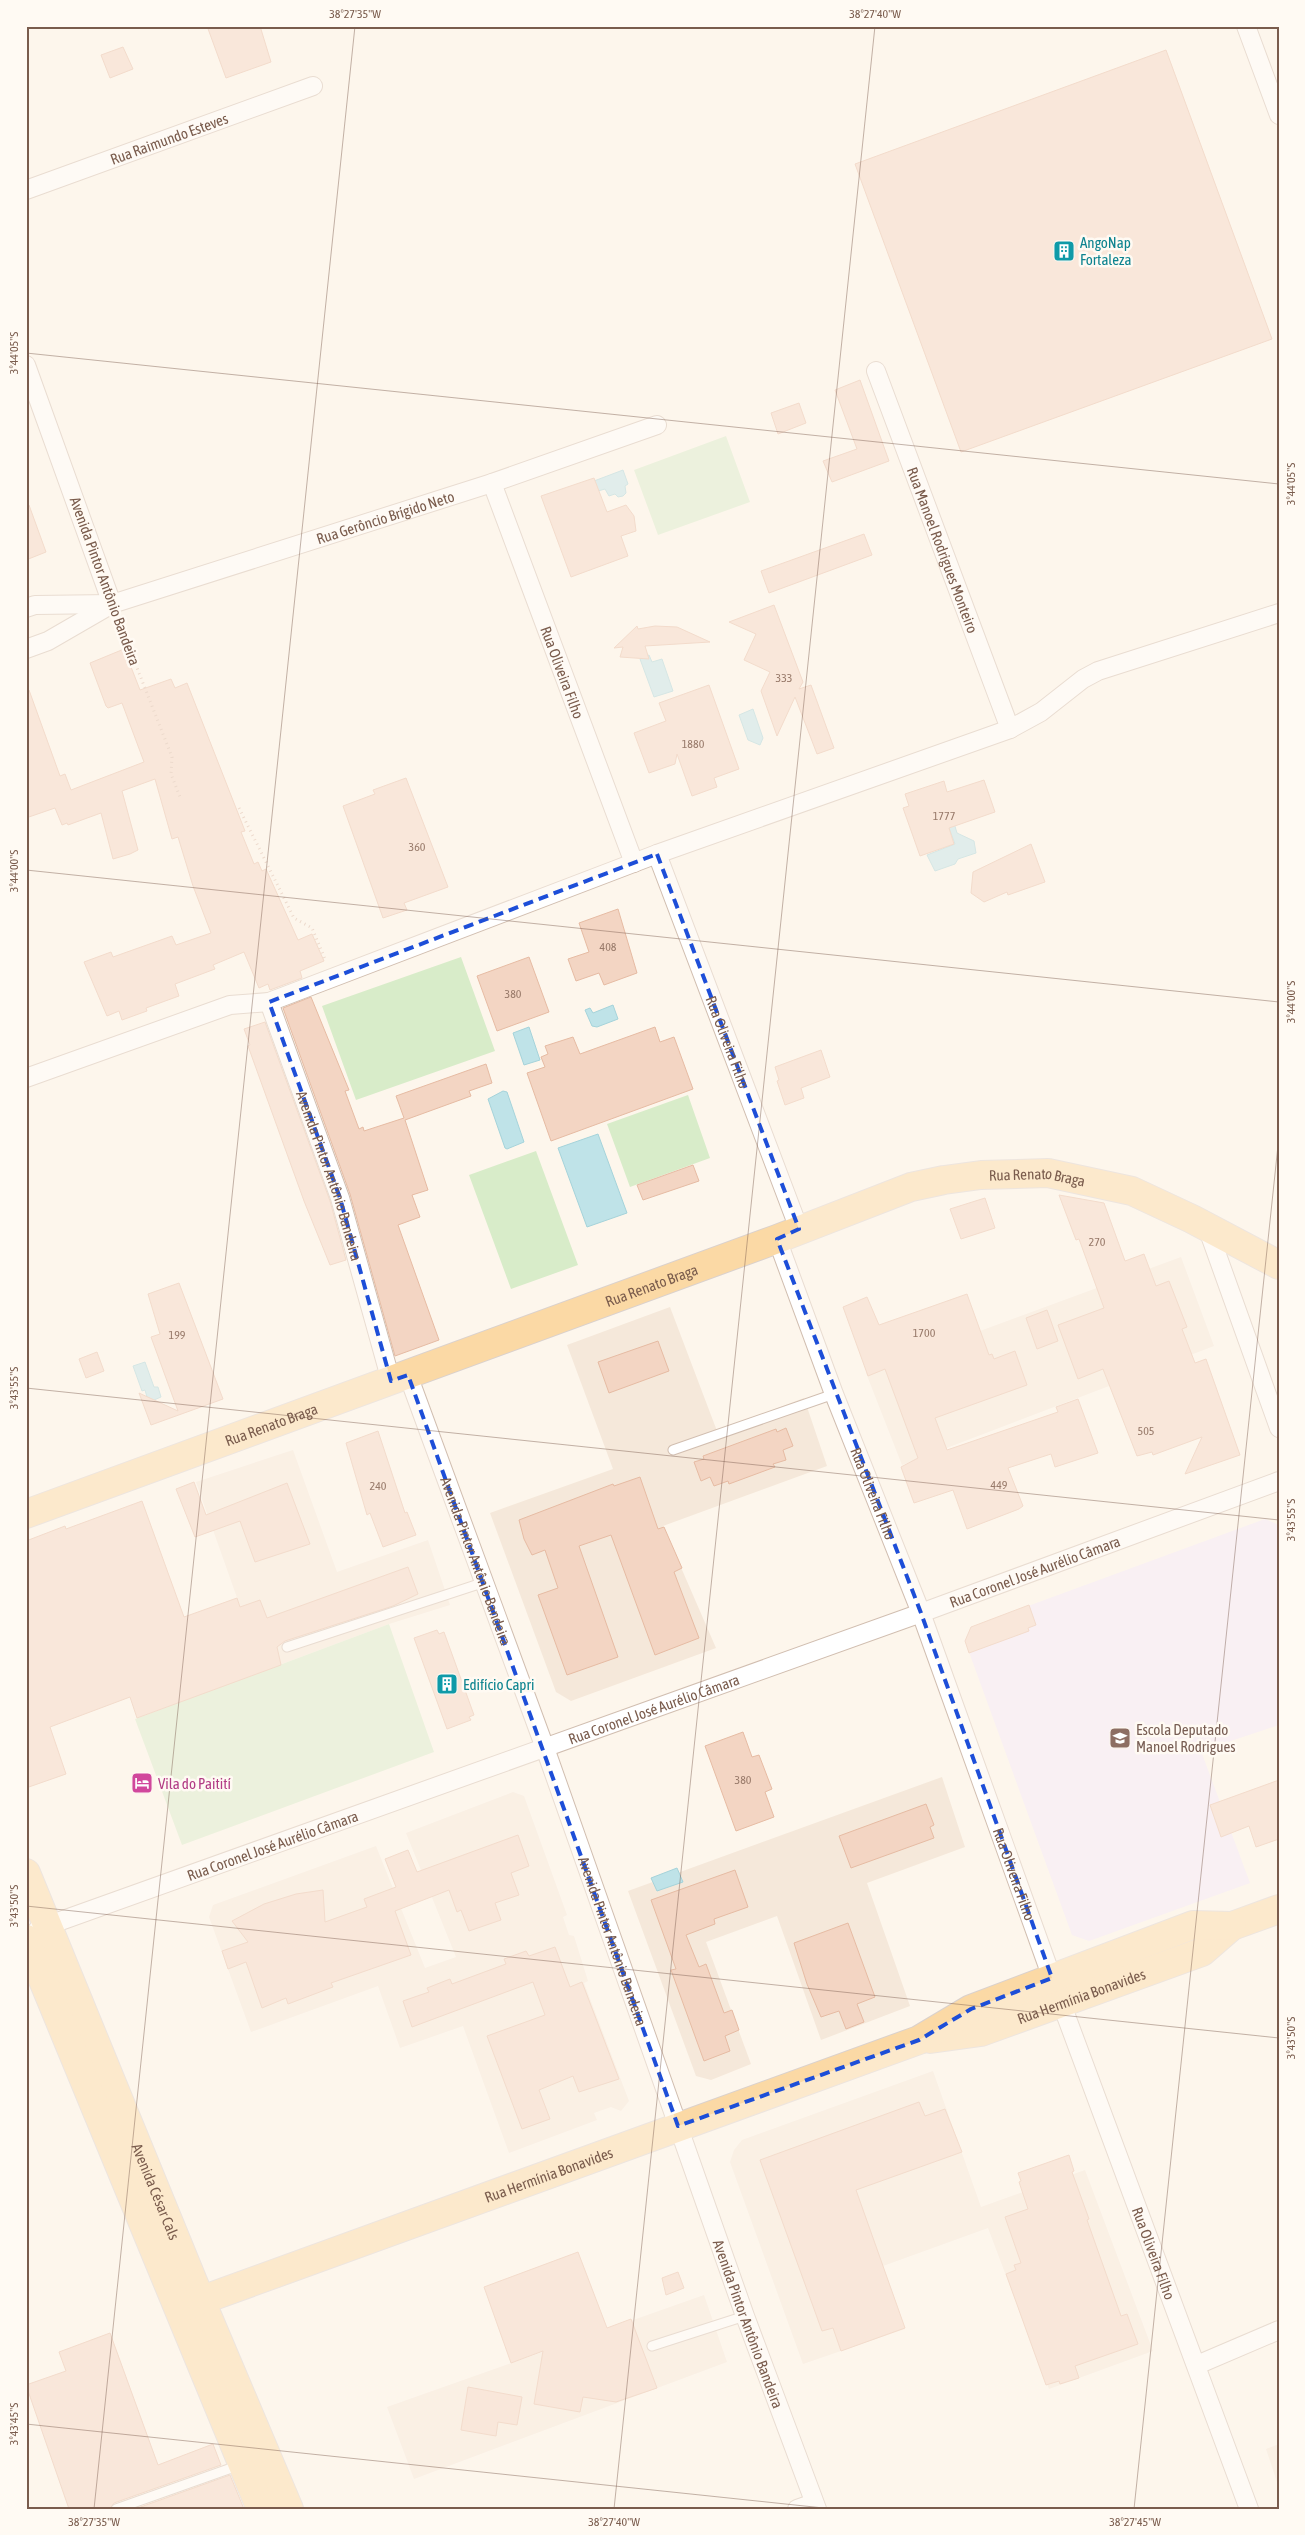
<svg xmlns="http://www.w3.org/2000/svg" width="1305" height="2535" font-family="'Asap Condensed',sans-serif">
  <rect width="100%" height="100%" fill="#fdf6ec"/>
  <path fill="#f5e8da" d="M1181,1257L1214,1346L902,1465L866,1373Z
    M670,1307L717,1431L804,1398L827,1466L663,1526L716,1648L571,1701L556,1692L490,1513L613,1469L567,1345Z
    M293,1450L337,1572L428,1540L450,1605L389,1624L263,1671L196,1482Z
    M942,1777L965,1847L867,1883L910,2006L821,2040L777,1916L706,1942L751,2064L711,2080L696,2076L628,1891Z
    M513,1792L524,1796L567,1915L563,1917L569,1935L574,1936L588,1981L584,1983L629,2101L621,2111L611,2107L594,2113L597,2120L509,2153L463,2026L400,2048L378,1986L251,2032L209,1917L213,1905L376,1846L425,1968L456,1957L406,1833Z
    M933,2071L981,2207L1085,2170L1153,2351L1049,2389L988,2228L883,2266L905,2329L803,2364L730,2162L734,2150L742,2140Z
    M704,2295L727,2362L414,2479L387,2407Z
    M1279,2444V2488L1266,2449Z"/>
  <path fill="#f3e8fa" d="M1265,1519L1279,1525V1725L1201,1751L1250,1883L1089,1941L1072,1935L965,1641L971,1627Z"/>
  <path fill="#d8ecc9" d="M726,436L750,502L658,535L634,470Z
    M461,957L495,1051L356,1100L322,1006Z
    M688,1095L710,1158L630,1187L607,1124Z
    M536,1151L578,1265L511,1289L469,1175Z
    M389,1624L434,1752L182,1845L135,1719Z"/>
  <path fill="#bfe3e8" stroke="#a5d3da" d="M623,470L628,484L625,486L626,493L623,496L618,497L615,494L609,496L605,489L598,491L594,481Z
    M649,655L652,662L662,659L673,691L654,697L640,659Z
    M753,709L763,738L760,745L748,740L739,715Z
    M954,823L957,833L974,841L976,853L958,859L955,864L935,871L927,855L955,844L948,825Z
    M613,1005L618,1019L597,1027L592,1026L585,1010L590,1008L593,1013Z
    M529,1027L540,1060L524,1065L513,1033Z
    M503,1091L507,1092L524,1142L507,1149L505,1148L488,1099Z
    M598,1134L627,1213L587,1227L558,1148Z
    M145,1362L154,1387H158L161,1397L154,1400L147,1397L145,1390L142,1391L133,1366Z
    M677,1868L683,1882L657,1891L651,1878Z"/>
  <path fill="#f3d5c3" stroke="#e6bba3" d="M207,26H260L271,62L226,78Z
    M123,47L133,69L110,78L101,55Z
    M1166,50L1272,339L961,452L855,164Z
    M860,380L889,461L832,482L823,461L857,449L835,390Z
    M799,403L806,423L778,434L771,413Z
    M594,478L607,512L626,505L634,516L636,531L621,536L628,556L571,577L541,496Z
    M26,505H29L46,552L26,560Z
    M864,534L872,555L769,593L761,571Z
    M774,605L803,682L799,689L811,685L834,748L817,754L795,697L777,736L761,691L770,672L744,660L756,634L729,622Z
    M637,626L638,629L655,626L677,627L710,642L645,646L649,659L620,657L623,647L614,648Z
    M124,649L140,690L171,679L175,688L187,683L245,831L241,832L254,864L258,862L262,871L266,869L298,940L312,934L324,961L300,971L302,978L270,990L268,984L259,988L244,952L213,965L215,969L175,984L179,996L146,1008L147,1011L122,1020L119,1011L107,1016L84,962L111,952L113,957L172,936L176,945L211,933L193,886L178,837L172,839L155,779L122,791L138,850L130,854L113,859L101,813L68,825L67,823L62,825L55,808L26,818V691L29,690L60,776L65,774L71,790L144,762L122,703L108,708L106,706L90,663Z
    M709,685L739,769L714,778L717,787L692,796L677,754L675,764L649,773L634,733L666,721L659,703Z
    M406,778L448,887L404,903L407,910L383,918L343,806L375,794L373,790Z
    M984,780L995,812L949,828L954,844L920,856L903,808L909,806L905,794L944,781L947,792Z
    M1031,844L1045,882L1008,895L1007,892L984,902L971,893L973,872Z
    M618,909L637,973L604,985L599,973L576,981L568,959L589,952L579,923Z
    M529,957L549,1012L497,1031L477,976Z
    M311,997L349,1090L345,1091L359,1129L363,1127L364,1131L404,1118L396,1096L486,1064L492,1083L469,1091L471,1096L405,1120L428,1190L412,1195L420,1217L398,1225L439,1340L395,1356L350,1194L283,1008Z
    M265,1022L330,1201L346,1260L330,1265L304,1201L248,1046L250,1045L244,1029Z
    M655,1027L660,1042L674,1037L693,1089L551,1141L527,1073L545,1067L541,1057L548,1054L545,1046L573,1037L580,1054Z
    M821,1050L830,1077L801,1088L804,1098L785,1105L777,1081L779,1080L775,1067Z
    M693,1165L699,1181L643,1200L637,1185Z
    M1059,1195L1104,1203L1125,1261L1144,1254L1156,1286L1169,1281L1187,1327L1182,1329L1195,1363L1206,1359L1240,1455L1185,1474L1202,1437L1153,1455L1152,1452L1137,1456L1103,1369L1078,1379L1058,1325L1104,1308L1079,1239L1076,1240Z
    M985,1198L995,1228L961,1239L950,1209Z
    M179,1283L223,1399L151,1425L139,1393L178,1411L151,1337L160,1334L148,1294Z
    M967,1294L989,1355L992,1354L994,1359L1015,1351L1027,1385L935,1418L947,1450L1058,1412L1056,1407L1078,1399L1098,1453L1055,1467L1051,1454L1008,1468L1023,1506L1019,1509L967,1529L953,1490L914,1503L901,1467L918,1458L885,1369L868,1376L843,1307L867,1297L879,1325Z
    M1047,1310L1058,1341L1037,1349L1026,1318Z
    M658,1341L669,1371L609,1393L598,1362Z
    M97,1352L104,1371L86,1378L79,1359Z
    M786,1428L793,1446L783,1450L786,1460L773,1464L775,1467L729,1484L728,1481L714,1486L710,1477L701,1481L694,1462L704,1459L703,1456L776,1429L777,1432Z
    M378,1431L405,1513L407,1512L416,1535L383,1547L370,1513L367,1515L346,1443Z
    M640,1477L658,1529L664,1527L682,1568L674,1572L699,1638L655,1655L611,1535L579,1546L618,1657L567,1675L538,1595L558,1588L545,1550L532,1555L524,1539L519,1520L613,1484L614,1486Z
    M194,1482L206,1515L287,1483L310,1544L255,1562L240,1521L195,1537L176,1489Z
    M142,1501L184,1617L237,1598L240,1607L260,1600L267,1618L408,1567L418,1594L393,1606L285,1641L277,1647L281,1665L137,1718L130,1697L50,1727L66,1774L26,1788V1541L65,1526L66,1529Z
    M1029,1605L1036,1625L1028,1628L1029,1631L969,1653L965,1641L971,1627Z
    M437,1630L439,1634L444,1632L474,1715L469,1717L471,1720L447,1729L414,1638Z
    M743,1732L752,1757L759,1755L772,1789L765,1792L774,1817L736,1831L705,1746Z
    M1279,1780V1839L1256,1847L1249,1826L1221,1837L1210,1805Z
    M926,1804L934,1825L930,1827L934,1838L851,1868L839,1836Z
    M518,1835L529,1866L511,1873L519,1895L495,1903L501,1920L469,1931L461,1910L457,1912L449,1890L395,1911L411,1955L331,1983L333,1987L288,2004L286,1998L262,2008L246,1962L228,1969L222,1951L248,1942L232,1921L264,1904L296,1894L323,1890L325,1922L367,1907L364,1899L396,1887L385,1859L408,1850L417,1872Z
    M735,1870L748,1907L714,1919L715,1924L686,1935L699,1967L706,1964L724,2013L732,2010L739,2030L725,2036L730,2051L704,2061L671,1970L676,1969L651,1900Z
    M848,1923L875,1997L857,2004L864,2022L846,2029L839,2011L821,2017L807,1984L794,1943Z
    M555,1947L570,1987L582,1982L619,2079L579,2092L573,2076L539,2090L550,2119L522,2129L487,2036L545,2015L533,1982L412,2027L403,2001L429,1992L427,1988L450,1979L452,1984L506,1964L504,1959L526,1951L529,1956Z
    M919,2102L925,2116L945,2109L962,2152L856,2190L905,2328L841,2351L833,2328L822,2331L760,2160Z
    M1069,2155L1074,2171L1072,2172L1089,2219L1087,2220L1121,2316L1127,2314L1138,2344L1075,2366L1079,2378L1060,2384L1059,2381L1046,2385L1006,2274L1016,2270L1014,2265L1021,2263L1005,2217L1028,2209L1019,2182L1021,2181L1018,2173Z
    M578,2252L607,2328L631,2319L657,2388L616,2402L583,2397L580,2412L534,2404L543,2351L511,2363L484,2287Z
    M678,2272L684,2288L666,2295L662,2278Z
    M110,2333L158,2465L213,2444L221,2465L114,2503L110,2509H69L26,2385L66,2371L59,2352Z
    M468,2387L522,2397L517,2425L498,2422L496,2436L461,2430Z
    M230,2475L244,2509H135Z"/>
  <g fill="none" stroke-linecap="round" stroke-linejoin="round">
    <g stroke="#d1beb0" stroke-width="11">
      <path id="lane" d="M673,1450L834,1394
        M287,1647L482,1583
        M652,2346L745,2316
        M116,2509L240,2465"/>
    </g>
    <g stroke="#d1beb0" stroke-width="20">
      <g id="street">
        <path d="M1246,26L1279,115"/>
        <path id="s1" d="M26,190L313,86"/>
        <path d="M26,365L112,604"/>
        <path id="s2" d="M876,371L1010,729"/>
        <path id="s3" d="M492,483L634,863"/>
        <path d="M26,608L35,605L112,604"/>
        <path id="s4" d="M26,649L48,641L112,604L492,483L657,425"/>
        <path id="s5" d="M657,854L799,1229"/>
        <path id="s6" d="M269,1002L340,1198L391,1381"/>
        <path d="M26,1078L230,1005L269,1002L657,854L1010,729L1041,712L1083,679L1098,671L1279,613"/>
        <path d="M1207,1227L1279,1428"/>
        <path id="s7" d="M777,1239L834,1394L921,1613L1052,1978L1249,2509"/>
        <path id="s8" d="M408,1375L545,1748L745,2316L817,2509"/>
        <path id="s9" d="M38,1929L921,1613L1279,1481"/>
        <path d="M1197,2365L1279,2330"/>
        <path d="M797,2509L814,2503"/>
      </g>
    </g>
    <g stroke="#dad1cd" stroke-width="30">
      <g id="primary">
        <path id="s10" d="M26,1514L777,1239L911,1187L944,1180L981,1175L1048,1173L1132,1191L1192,1219L1279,1265"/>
        <path id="s11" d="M26,1873L201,2301L289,2509"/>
        <path d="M26,1939L261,2509"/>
        <path id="s12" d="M930,2039L981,2032L1202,1952L1232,1926L1279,1909"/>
        <path id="s13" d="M180,2308L919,2040L971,2009L1193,1925L1232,1926"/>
      </g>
    </g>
    <path stroke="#d9b8a5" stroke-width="3" stroke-dasharray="1 4" stroke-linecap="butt" d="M119,622L172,757L171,774L180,797
      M239,808L294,918L312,928L325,959"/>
    <use href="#lane" stroke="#fff" stroke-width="9"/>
    <use href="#street" stroke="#fff" stroke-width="18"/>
    <use href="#primary" stroke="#fbd9a5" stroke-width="28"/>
  </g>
  <path d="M0 0H1305V2535H0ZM657,854L799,1229L777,1239L921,1613L1052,1978L971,2009L919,2040L678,2126L408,1375L391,1381L340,1198L269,1002Z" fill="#fdf6ec" fill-opacity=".55" fill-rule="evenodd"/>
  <path fill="none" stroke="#1d4ed8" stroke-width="4" stroke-dasharray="10 6" stroke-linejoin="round" d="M657,854L799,1229L777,1239L921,1613L1052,1978L971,2009L919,2040L678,2126L408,1375L391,1381L340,1198L269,1002Z"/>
  <path fill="none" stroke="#7a5c4d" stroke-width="1" stroke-opacity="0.45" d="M26,353L1279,484M26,870L1279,1002M26,1388L1279,1520M26,1906L1279,2038M26,2424L833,2509M94,2509L355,26M614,2509L875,26M1134,2509L1279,1136"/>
  <defs>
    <g id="building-square" transform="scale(1.125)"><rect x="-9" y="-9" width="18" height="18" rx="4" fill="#0f9aa8" stroke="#fffaf3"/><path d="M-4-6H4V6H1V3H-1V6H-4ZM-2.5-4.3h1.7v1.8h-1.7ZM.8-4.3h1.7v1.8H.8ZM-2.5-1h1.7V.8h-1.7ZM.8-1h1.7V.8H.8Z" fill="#fff"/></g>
    <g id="school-square" transform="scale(1.125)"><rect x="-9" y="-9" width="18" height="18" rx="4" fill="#8d6e63" stroke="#fffaf3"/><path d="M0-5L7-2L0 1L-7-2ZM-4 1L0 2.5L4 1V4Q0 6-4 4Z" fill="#fff"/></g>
    <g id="hotel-square" transform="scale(1.125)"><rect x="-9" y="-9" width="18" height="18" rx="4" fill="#d1479c" stroke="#fffaf3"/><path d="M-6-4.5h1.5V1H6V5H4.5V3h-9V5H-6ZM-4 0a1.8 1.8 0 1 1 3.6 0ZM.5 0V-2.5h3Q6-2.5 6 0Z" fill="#fff"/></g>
  </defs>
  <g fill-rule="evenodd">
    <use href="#building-square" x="1064" y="251"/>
    <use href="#building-square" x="447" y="1684"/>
    <use href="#school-square" x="1120" y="1738"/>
    <use href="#hotel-square" x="142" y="1783"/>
  </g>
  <g text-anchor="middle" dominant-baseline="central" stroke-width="5" stroke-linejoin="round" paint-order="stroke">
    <g font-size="12" fill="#987a6a">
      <text x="784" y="678">333</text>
      <text x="693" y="744">1880</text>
      <text x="944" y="816">1777</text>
      <text x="417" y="847">360</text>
      <text x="608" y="947">408</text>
      <text x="513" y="994">380</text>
      <text x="1097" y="1242">270</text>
      <text x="924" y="1333">1700</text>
      <text x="177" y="1335">199</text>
      <text x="1146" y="1431">505</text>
      <text x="999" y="1485">449</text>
      <text x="378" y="1486">240</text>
      <text x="743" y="1780">380</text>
    </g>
    <g font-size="15" fill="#7a5c4d" stroke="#fffaf3">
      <text stroke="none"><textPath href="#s1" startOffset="152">Rua Raimundo Esteves</textPath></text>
      <text stroke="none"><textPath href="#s4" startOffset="384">Rua Gerôncio Brígido Neto</textPath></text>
      <text stroke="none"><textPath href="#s2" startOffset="191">Rua Manoel Rodrigues Monteiro</textPath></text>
      <text transform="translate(105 581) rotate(70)">Avenida Pintor Antônio Bandeira</text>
      <text stroke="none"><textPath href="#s3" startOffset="202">Rua Oliveira Filho</textPath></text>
      <text stroke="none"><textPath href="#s5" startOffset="201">Rua Oliveira Filho</textPath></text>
      <text stroke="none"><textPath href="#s6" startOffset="184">Avenida Pintor Antônio Bandeira</textPath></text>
      <text stroke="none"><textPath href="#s10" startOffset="1071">Rua Renato Braga</textPath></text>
      <text stroke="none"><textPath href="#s10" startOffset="666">Rua Renato Braga</textPath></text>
      <text stroke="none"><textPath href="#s10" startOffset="261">Rua Renato Braga</textPath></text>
      <text stroke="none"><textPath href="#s7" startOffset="272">Rua Oliveira Filho</textPath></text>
      <text stroke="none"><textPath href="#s8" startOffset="198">Avenida Pintor Antônio Bandeira</textPath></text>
      <text stroke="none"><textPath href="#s9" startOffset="1059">Rua Coronel José Aurélio Câmara</textPath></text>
      <text stroke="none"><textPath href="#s9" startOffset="654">Rua Coronel José Aurélio Câmara</textPath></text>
      <text stroke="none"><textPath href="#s9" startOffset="249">Rua Coronel José Aurélio Câmara</textPath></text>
      <text stroke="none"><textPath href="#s7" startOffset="678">Rua Oliveira Filho</textPath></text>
      <text stroke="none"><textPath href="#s8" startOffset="602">Avenida Pintor Antônio Bandeira</textPath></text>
      <text stroke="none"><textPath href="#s12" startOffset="158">Rua Hermínia Bonavides</textPath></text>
      <text stroke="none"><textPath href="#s13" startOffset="392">Rua Hermínia Bonavides</textPath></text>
      <text stroke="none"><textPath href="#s11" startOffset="344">Avenida César Cals</textPath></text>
      <text stroke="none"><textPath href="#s7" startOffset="1082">Rua Oliveira Filho</textPath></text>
      <text stroke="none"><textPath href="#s8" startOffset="1008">Avenida Pintor Antônio Bandeira</textPath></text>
    </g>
    <g font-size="15" fill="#0d838f" stroke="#fffaf3" text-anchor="start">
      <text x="1080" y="242">AngoNap<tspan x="1080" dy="17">Fortaleza</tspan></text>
      <text x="463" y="1684">Edifício Capri</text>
    </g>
    <g font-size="15" fill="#785e54" stroke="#fffaf3" text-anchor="start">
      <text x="1136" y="1729">Escola Deputado<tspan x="1136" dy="17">Manoel Rodrigues</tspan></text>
    </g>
    <g font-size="15" fill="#b23c85" stroke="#fffaf3" text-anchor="start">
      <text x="158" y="1783">Vila do Paitití</text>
    </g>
  </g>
  <rect width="1305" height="2535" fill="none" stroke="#fffaf3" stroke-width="55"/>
  <rect x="28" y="28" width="1250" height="2480" fill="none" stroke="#7a5c4d" stroke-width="2"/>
  <g font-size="12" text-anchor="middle" fill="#7a5c4d">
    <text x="355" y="18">38°27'35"W</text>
    <text x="875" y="18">38°27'40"W</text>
    <text transform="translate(14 353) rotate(-90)" y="4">3°44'05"S</text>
    <text transform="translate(1291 484) rotate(-90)" y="4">3°44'05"S</text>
    <text transform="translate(14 871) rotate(-90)" y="4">3°44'00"S</text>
    <text transform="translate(1291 1002) rotate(-90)" y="4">3°44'00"S</text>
    <text transform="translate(14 1388) rotate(-90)" y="4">3°43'55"S</text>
    <text transform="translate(1291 1520) rotate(-90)" y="4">3°43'55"S</text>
    <text transform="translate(14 1906) rotate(-90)" y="4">3°43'50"S</text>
    <text transform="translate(1291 2038) rotate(-90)" y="4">3°43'50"S</text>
    <text transform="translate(14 2424) rotate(-90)" y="4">3°43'45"S</text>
    <text x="94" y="2526">38°27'35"W</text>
    <text x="614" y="2526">38°27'40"W</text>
    <text x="1135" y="2526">38°27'45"W</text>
  </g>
</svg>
